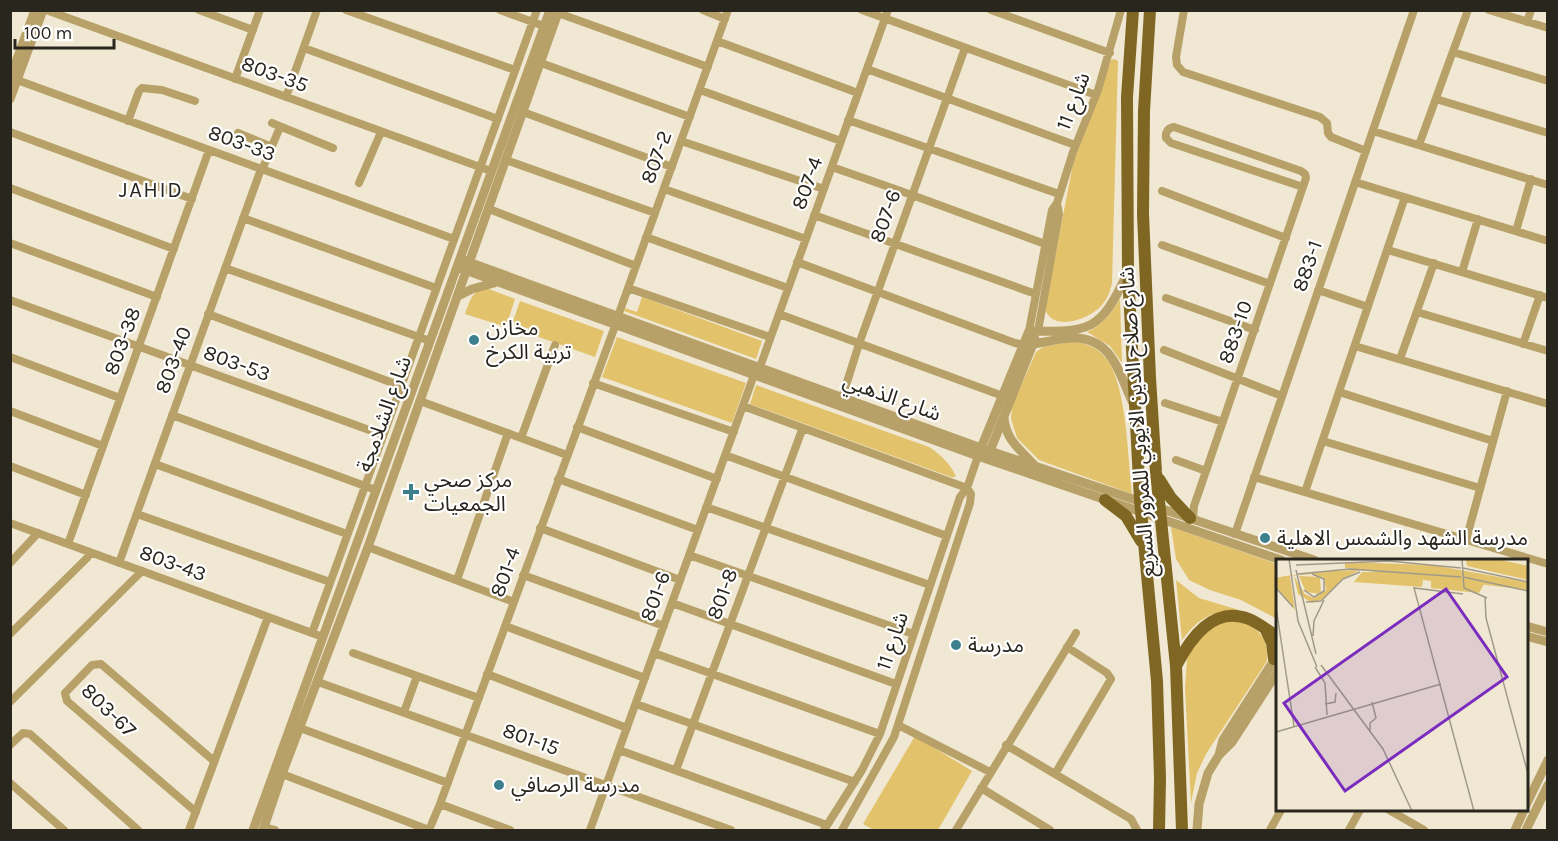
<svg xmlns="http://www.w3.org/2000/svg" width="1558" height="841" font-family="Karla,'Noto Sans Arabic',sans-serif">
  <rect width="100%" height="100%" fill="#f0e8d2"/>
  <path fill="#e3c26c" d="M1114,59L1118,61L1112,283C1110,291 1108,298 1102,305C1090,319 1053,333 1045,309L1073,164L1111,60Z
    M486,288L515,299L506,327L465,314C470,301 472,290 486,288Z
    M642,297L762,341L756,359L624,311L625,308L637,312Z
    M1120,299L1122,363L1110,346L1087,332C1102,325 1111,314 1120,299Z
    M520,301L604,331L595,357L511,327Z
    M617,337L746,383L732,423L602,377Z
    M1075,341C1085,344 1097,347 1104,356C1127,379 1128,461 1132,494L1039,460L1017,438L1011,419L1012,406L1036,352L1043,347Z
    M756,385L929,447C941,455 951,464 956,477H951L750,404Z
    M1171,527L1277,564V619L1241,600L1210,590L1189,580L1176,559Z
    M1176,580L1199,598L1239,610C1210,612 1200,617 1182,640Z
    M1239,619C1259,630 1268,636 1267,661L1206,754L1197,773L1191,803L1185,688L1187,658L1191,648L1213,623Z
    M915,736L972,771L938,830H874L863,824Z"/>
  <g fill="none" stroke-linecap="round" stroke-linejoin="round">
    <path stroke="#b7a168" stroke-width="8" d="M46,10L491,171
      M199,10L253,30
      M346,10L515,70
      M500,10L544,26
      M703,10L725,19
      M862,10L1096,95
      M991,10L1110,53
      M1184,10L1176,57L1177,65L1183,72L1320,117L1327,123L1328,133L1331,137L1366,151
      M1489,10L1548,28
      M558,13L708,67
      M1527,22L1531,10
      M717,41L858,93
      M304,48L498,119
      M1453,52L1548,81
      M541,63L690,117
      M867,69L1075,145
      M235,79L260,10
      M17,80L454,239
      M700,90L841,141
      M286,97L317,10
      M1436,99L1548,133
      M523,112L672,167
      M848,120L1059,194
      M128,121L139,91L142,88L162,90L195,101
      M272,123L333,148
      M1373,131L1548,185
      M10,132L192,199
      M238,133L272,147
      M681,141L824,189
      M1419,145L1468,10
      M506,160L655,213
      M832,167L912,195L1045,244
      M262,170L280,127
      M1355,182L1548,241
      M359,183L381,132
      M10,188L174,249
      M664,189L806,239
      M1162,191L1286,238
      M489,209L636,266
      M814,215L1036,294
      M243,218L436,288
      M1516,231L1531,179
      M646,237L788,288
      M10,243L157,297
      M1162,245L1270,284
      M1388,250L1548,298
      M797,262L1015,343L1024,345
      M225,268L430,341
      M1462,272L1478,219
      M628,288L770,337
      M1318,290L1368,307
      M1166,298L1255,330
      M10,300L383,435
      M1417,312L1548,351
      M208,314L401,386
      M779,314L1003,396
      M618,316L728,10
      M1029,331L1052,210L1057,203L1073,152L1098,90L1121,10
      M1038,331L1059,214L1057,203
      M1523,344L1540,295
      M1355,346L1548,404
      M1164,350L1282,396
      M10,357L120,398
      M1400,359L1434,263
      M760,367L888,10
      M593,383L734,432
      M1339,392L1493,441
      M842,398L859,344L965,48
      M420,401L567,455
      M1165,403L1223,422
      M743,406L967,488L971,494L970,503L894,737L842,830
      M10,411L103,446
      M172,415L376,490
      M577,427L717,479
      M521,438L555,345
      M1323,441L1480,488
      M725,455L947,536
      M1176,460L1206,471L1306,178L1305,174L1301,171L1174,127C1168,128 1165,132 1166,138L1171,143L1303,187
      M155,464L347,534
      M10,466L86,495
      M1254,477L1548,564
      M558,479L698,530
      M1305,492L1405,197
      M706,507L930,585
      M137,514L330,582
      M1193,519L1194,506L1206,471
      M10,523L323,637
      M540,528L680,580
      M1235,534L1414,10
      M1466,540L1507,391
      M68,544L209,150
      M368,547L514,602
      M689,555L913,634
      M10,563L38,533
      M119,563L261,169
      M523,575L664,626
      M457,580L508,433
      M672,603L896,684
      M505,626L645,678
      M312,633L537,10
      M10,634L87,558L90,552
      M353,653L479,698
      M654,653L880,734
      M487,674L627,728
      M318,682L731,830
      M10,702L142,571
      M636,704L855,782
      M404,712L417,676
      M898,725L990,772
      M300,728L448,783
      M10,745L23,733L30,734L138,830
      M1006,745L1131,819L1137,830
      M619,750L827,825
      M676,770L802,430
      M282,774L429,830
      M1055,774L1111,679L1107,673L1067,647
      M10,783L64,830
      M981,788L1050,830
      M440,804L510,830
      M1389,810L1424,830
      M196,812L67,701L65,693L92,665L101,664L214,761
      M264,827L275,830
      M189,830L268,617
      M429,830L440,804L615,326
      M590,830L754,375
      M824,830L862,770L880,734L960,497L967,488L978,456
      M956,830L1076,633
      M1270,830L1281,810
      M1349,830L1360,810"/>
    <path stroke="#b7a168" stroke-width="9" d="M10,78L35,10
      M10,99L43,10
      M460,259L981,448L1314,560
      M457,267L978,456L1281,560
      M458,296L472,289L494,283
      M1024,345C1040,344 1055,339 1071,338C1114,336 1119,376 1134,405
      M1004,418C1006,441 1021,450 1035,466
      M981,448L1029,331C1090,332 1100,332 1127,274
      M990,451L1035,339
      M1526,626L1548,632
      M1526,636L1548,642
      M1219,755L1223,740L1278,654
      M1526,805L1548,760
      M253,830L550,10
      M263,830L282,774L368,547L559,10
      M1197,830L1199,804L1208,773L1219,755L1232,742L1278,671
      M1515,830L1524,810
      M1526,830L1548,785"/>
    <path stroke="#7f6723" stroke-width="12" d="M1133,10L1127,97L1128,272L1140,500L1157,681L1160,778L1159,830
      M1150,10L1144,111L1143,214L1150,378L1156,472L1176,666L1182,830
      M1159,479L1171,498L1190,518
      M1105,500L1126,516L1141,541
      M1266,630L1272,643L1274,659
      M1176,666C1190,639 1213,605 1249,619C1259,623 1268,631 1278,637"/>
  </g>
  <g fill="#3c808e" stroke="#fff" stroke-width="2">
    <circle cx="474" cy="340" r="6"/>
    <path d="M408 483h6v6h6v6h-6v6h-6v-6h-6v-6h6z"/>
    <circle cx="1265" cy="538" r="6"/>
    <circle cx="956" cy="645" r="6"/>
    <circle cx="499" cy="785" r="6"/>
  </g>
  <g text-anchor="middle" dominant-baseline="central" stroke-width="4.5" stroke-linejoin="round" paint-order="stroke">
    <g font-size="21" fill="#29261e" stroke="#fff">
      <text transform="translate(275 74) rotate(20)">803-35</text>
      <text transform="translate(1073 101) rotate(-69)">شارع 11</text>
      <text transform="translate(242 143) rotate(20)">803-33</text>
      <text transform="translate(656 157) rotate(-70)">807-2</text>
      <text transform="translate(807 183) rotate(-70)">807-4</text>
      <text transform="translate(885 216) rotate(-70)">807-6</text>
      <text transform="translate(1307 266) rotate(-71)">883-1</text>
      <text transform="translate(1235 332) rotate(-71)">883-10</text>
      <text transform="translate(122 341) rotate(-70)">803-38</text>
      <text transform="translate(173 360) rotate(-70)">803-40</text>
      <text transform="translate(237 363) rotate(20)">803-53</text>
      <text transform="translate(892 397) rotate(20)">شارع الذهبي</text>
      <text transform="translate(384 414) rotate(-70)">شارع الشلامجة</text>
      <text transform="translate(1137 422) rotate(-94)">شارع صلاح الدين الايوبي للمرور السريع</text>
      <text transform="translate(173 563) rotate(20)">803-43</text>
      <text transform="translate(505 572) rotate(-70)">801-4</text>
      <text transform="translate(722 594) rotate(-70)">801-8</text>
      <text transform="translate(655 596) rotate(-70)">801-6</text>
      <text transform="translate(892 641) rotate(-71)">شارع 11</text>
      <text transform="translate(109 710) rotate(44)">803-67</text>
      <text transform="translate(531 739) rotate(20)">801-15</text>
    </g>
    <g font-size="21" fill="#29261e" stroke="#fff" text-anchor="start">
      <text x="486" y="328">مخازن<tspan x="486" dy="24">تربية الكرخ</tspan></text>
      <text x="424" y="480">مركز صحي<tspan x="424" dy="24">الجمعيات</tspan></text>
      <text x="1277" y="538">مدرسة الشهد والشمس الاهلية</text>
      <text x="968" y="645">مدرسة</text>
      <text x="511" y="785">مدرسة الرصافي</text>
    </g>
    <g font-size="22" letter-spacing="1.5" fill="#29261e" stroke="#fff">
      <text x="151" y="190">JAHID</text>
    </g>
  </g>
  <g transform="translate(1276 559)">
    <rect width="252" height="252" fill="#f0e8d2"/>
    <path d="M190,0H221L252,7V21L191,7ZM69,3L156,6L252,23V31L69,9ZM84,11L66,20L47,40L36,44L22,35L18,17L29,35L38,39L50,31L48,19L37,15L14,17L19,51L0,28V19L9,17L55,12ZM86,13H129L208,25L203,34L155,29V22L147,21L146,28L78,23ZM23,17L44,18L45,35L30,33Z" fill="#e3c26c"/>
    <path fill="none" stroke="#a09a8a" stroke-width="1.5" d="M13,0L22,62L41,108M186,0L188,29L211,39M20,6L113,2L185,9M187,9L252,23M20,11L40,95M22,15L74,10L185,18M187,18L252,32M0,29L17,48M28,31L38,38L48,32V20L36,15M187,35L138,29L198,252M209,38L210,59L252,215M30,43L45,42L67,20L84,13M0,48L18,167M37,77L38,62L48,41M45,106L107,190L136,252M39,108L49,124L51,156M49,145L59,143L60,134M94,172V164L100,159L96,143M0,173L165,125"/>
    <path fill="#7b2cbf" fill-opacity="0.15" stroke="#7b2cbf" stroke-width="3" d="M170,30L231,118L69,232L8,144Z"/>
    <rect width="252" height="252" fill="none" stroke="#29261e" stroke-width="3"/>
  </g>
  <rect width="1558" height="841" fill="none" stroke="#29261e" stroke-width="24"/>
  <path d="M15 39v9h99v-9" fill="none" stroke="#29261e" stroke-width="3"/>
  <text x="24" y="39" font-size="18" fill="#29261e" stroke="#ffffff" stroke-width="4.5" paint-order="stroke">100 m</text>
</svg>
